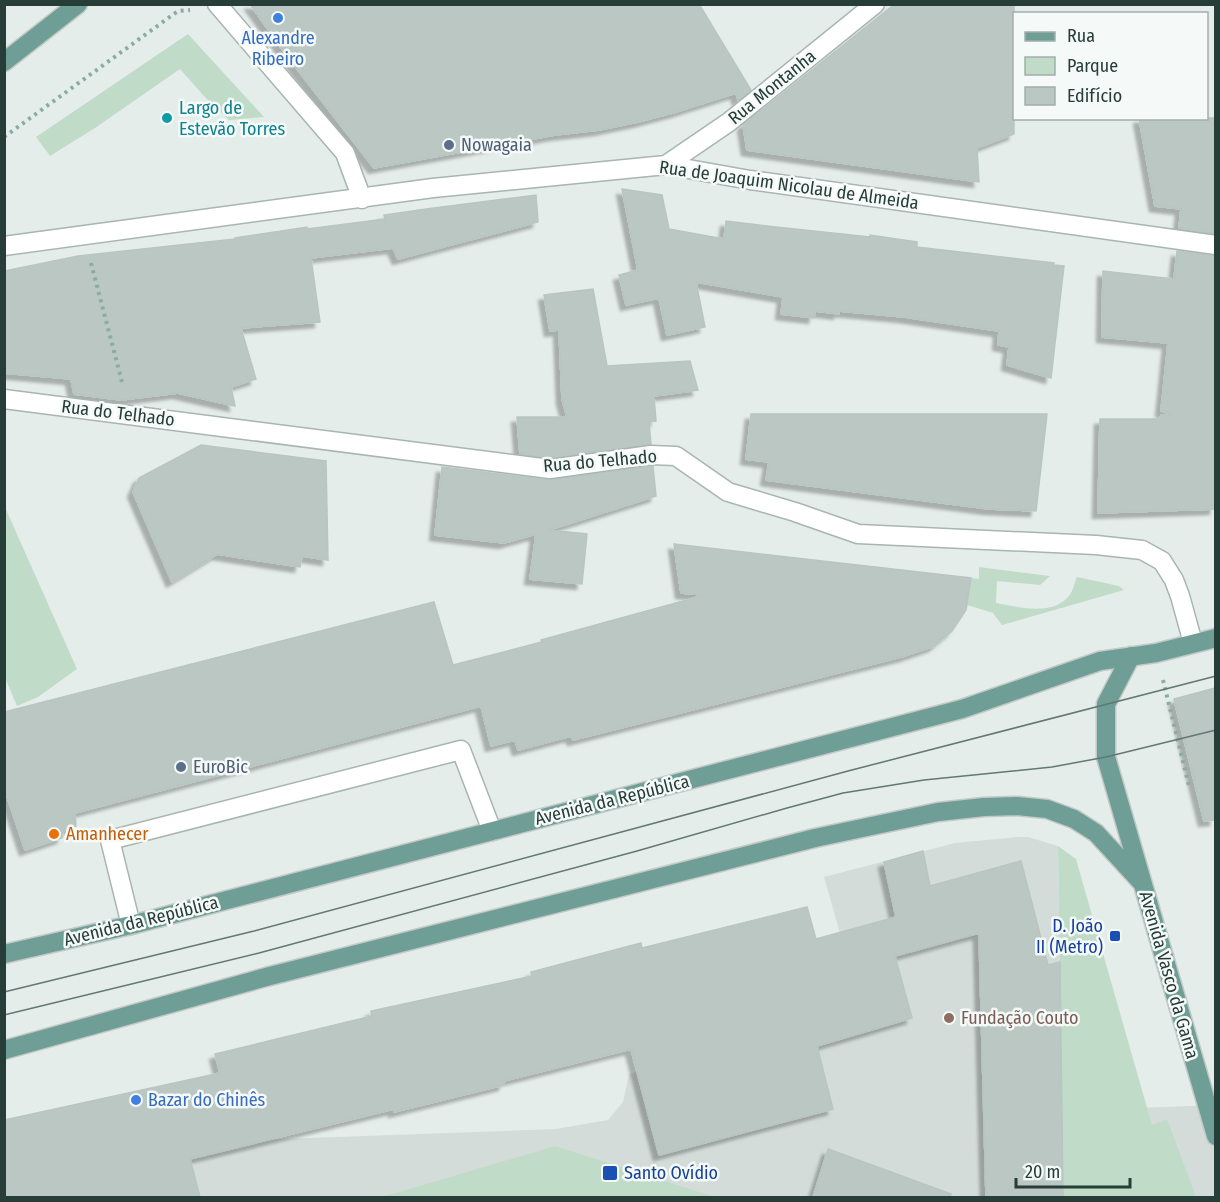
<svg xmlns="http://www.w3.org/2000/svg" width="1220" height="1202" font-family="'Fira Sans Condensed',sans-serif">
  <defs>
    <filter id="shadow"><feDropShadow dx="-5.5" dy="5.5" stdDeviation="1.5" flood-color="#0004"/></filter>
  </defs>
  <rect width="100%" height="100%" fill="#e5edea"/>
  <path fill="#d3dcd9" d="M1018,837H1028L1058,846L1062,1111L1215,1105L1216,1197L5,1198L4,1149L556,1129L608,1120L623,1102L629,1074L862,1011L824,877L955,843Z"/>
  <path fill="#c0dcc9" d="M188,34L264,117L229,120L204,96L180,69L95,128L50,156L36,137Z
    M4,505L77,669L38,697L17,706L5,678Z
    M979,567L1050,576L1040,585L997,581L996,603C1019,607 1058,618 1072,591C1074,587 1075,581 1077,577L1119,586L1124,590L1002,625L993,613L967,605L971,578L979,579Z
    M1058,846L1076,859L1152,1125L1167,1119L1196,1197H1063Z
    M555,1146L715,1197H380L396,1193Z"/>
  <path fill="#bac7c3" stroke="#b8c6c1" stroke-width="1.5" filter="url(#shadow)" d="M250,4H699L751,90L738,100L736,93L676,112L638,122L599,130L555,135L374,168L287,56Z
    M895,4H1014V134L977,148L979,182L747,150L743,125Z
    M1139,118H1215V234L1179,228L1181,209L1155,206Z
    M622,189L662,195L669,229L724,239L726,221L776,227L870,237V235L917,242V247L1054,263V265L1064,266L1051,378L1007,365L1009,347L998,345L999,331L904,317L839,311V314L815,311L814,318L781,314L783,297L696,282L705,327L667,335L659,298L626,305L619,275L638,270Z
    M536,195L538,222L398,259L393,248L311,258L320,322L241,328L256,379L231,387L235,406L178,393L121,400L74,394L71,379L4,373V271L78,256L235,239V238L307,227V229L385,219L384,215L426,209Z
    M1177,251L1215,256V509L1098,513L1100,419H1160L1161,415H1173L1161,411L1168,343L1102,337L1103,271L1174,279Z
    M593,289L607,366L690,361L698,390L654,396L656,421L649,422L651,444L550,458L520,454L517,417H567L562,399L559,330L550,331L544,295Z
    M751,414H1047L1036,511L989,509L766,480L769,462L746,459Z
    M201,445L326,461L328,560L302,556L300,567L217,554L172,582L133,492L139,478Z
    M653,466L656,496L549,530L587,534L582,584L530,579L536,534L504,543L435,535L442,467L549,480Z
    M674,544L971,578L966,610L952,631L934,646L905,656L573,740L571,736L518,750L515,740L491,746L481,706L75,813L76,826L63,831L62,838L25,850L4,787V712L434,602L453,665L542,642L541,640L705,595L681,593Z
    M1215,688V820L1204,821L1174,699Z
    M923,851L930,886L1021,861L1048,965L1060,962L1063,1197H986L979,933L895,956L912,1018L817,1046L833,1109L659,1155L631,1049L504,1081V1085L394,1112V1109L190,1159L200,1197H4V1120L220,1073L215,1054L372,1016L371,1011L532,976L531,972L641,943L642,948L807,907L816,939L896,917L884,862Z
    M828,1149L951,1194L950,1197H813Z"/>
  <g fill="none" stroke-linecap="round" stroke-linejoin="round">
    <g stroke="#a8b5b1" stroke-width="21">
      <path id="minor" d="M217,4L345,153L362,199
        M666,165L729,122L875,4
        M4,246L433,188L666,165L750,180L1216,245
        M4,399L550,469L651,455L676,456L728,492L795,512L858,534L1096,545L1142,550L1162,561L1174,580L1180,596L1193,643
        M131,925L110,840L461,750L492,831"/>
    </g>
    <g stroke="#c2c9c7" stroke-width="21">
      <path id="major" d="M4,62L78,4
        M1131,656L1106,704V757L1216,1136
        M4,954L131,925L962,709L1100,661L1156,653L1216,638
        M4,1050L266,977L420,938L815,838L938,812L984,807L1017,806L1047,809L1074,819L1096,833L1142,883"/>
    </g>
    <path stroke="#89ada4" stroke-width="4" stroke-dasharray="3 4.5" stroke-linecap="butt" d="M4,137L178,11L190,10
      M91,263L123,386
      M1163,680L1189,786"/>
    <use href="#minor" stroke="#fff" stroke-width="18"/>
    <use href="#major" stroke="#6e9e95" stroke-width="18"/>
    <path stroke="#617873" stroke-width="1.5" d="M4,992L254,931L848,771L1216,676
      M4,1015L259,953L637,851L787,808L843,793L924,780L1052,767L1106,757L1216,730"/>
  </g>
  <g fill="#3f7fe0" stroke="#f5f9f8" stroke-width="2">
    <circle cx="278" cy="18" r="6"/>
    <circle cx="136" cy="1100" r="6"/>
  </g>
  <circle fill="#0f9aa8" stroke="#f5f9f8" stroke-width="2" cx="167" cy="118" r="6"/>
  <g fill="#5c6f8a" stroke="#f5f9f8" stroke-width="2">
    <circle cx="449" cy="145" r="6"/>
    <circle cx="181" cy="767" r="6"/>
  </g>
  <circle fill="#e8710a" stroke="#f5f9f8" stroke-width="2" cx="54" cy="834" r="6"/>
  <g fill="#1a4fb4" stroke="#f5f9f8" stroke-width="2">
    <rect x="1109" y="930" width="12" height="12" rx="3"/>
    <rect x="602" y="1165" width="16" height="16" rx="3"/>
  </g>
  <circle fill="#8d6e63" stroke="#f5f9f8" stroke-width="2" cx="949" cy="1018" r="6"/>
  <g text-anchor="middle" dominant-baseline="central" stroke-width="5" stroke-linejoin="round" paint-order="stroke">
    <g font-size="18" fill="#366cbe" stroke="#f5f9f8">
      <text x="278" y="38">Alexandre<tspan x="278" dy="21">Ribeiro</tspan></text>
      <text x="148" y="1100" text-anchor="start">Bazar do Chinês</text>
    </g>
    <g font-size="18" fill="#263d38" stroke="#f5f9f8">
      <text transform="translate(772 87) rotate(-39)">Rua Montanha</text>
      <text transform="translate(789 185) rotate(8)">Rua de Joaquim Nicolau de Almeida</text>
      <text transform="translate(118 413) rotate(7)">Rua do Telhado</text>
      <text transform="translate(600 461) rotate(-5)">Rua do Telhado</text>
      <text transform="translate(612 800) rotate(-14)">Avenida da República</text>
      <text transform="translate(141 921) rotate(-14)">Avenida da República</text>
      <text transform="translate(1169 975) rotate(74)">Avenida Vasco da Gama</text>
    </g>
    <g font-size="18" fill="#0d838f" stroke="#f5f9f8" text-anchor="start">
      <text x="179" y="108">Largo de<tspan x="179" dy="21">Estevão Torres</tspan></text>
    </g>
    <g font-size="18" fill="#4e5e75" stroke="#f5f9f8" text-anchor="start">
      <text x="461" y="145">Nowagaia</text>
      <text x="193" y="767">EuroBic</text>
    </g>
    <g font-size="18" fill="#c56008" stroke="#f5f9f8" text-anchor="start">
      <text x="66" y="834">Amanhecer</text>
    </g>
    <g font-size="18" fill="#164399" stroke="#f5f9f8" text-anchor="end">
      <text x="1103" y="926">D. João<tspan x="1103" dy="21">II (Metro)</tspan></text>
      <text x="624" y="1173" text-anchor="start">Santo Ovídio</text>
    </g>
    <g font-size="18" fill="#785e54" stroke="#f5f9f8" text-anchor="start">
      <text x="961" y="1018">Fundação Couto</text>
    </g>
  </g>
  <rect width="1220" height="1202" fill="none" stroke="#263d38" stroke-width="12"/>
  <rect x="1013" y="12" width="195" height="108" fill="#f5f9f8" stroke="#a2aeab" stroke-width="1.5"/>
  <rect x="1025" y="32" width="30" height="9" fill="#6e9e95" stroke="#a2aeab" stroke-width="1.5"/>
  <text x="1067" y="42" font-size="18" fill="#263d38">Rua</text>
  <rect x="1025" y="57" width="30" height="18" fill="#c0dcc9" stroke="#a2aeab" stroke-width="1.5"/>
  <text x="1067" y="72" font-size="18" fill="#263d38">Parque</text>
  <rect x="1025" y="87" width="30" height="18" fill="#bac7c3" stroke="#a2aeab" stroke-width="1.5"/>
  <text x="1067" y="102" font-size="18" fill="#263d38">Edifício</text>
  <path d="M1016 1178v9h114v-9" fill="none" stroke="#263d38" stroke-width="3"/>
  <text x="1025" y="1178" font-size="18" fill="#263d38" stroke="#f5f9f8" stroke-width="4.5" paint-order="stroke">20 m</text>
</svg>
